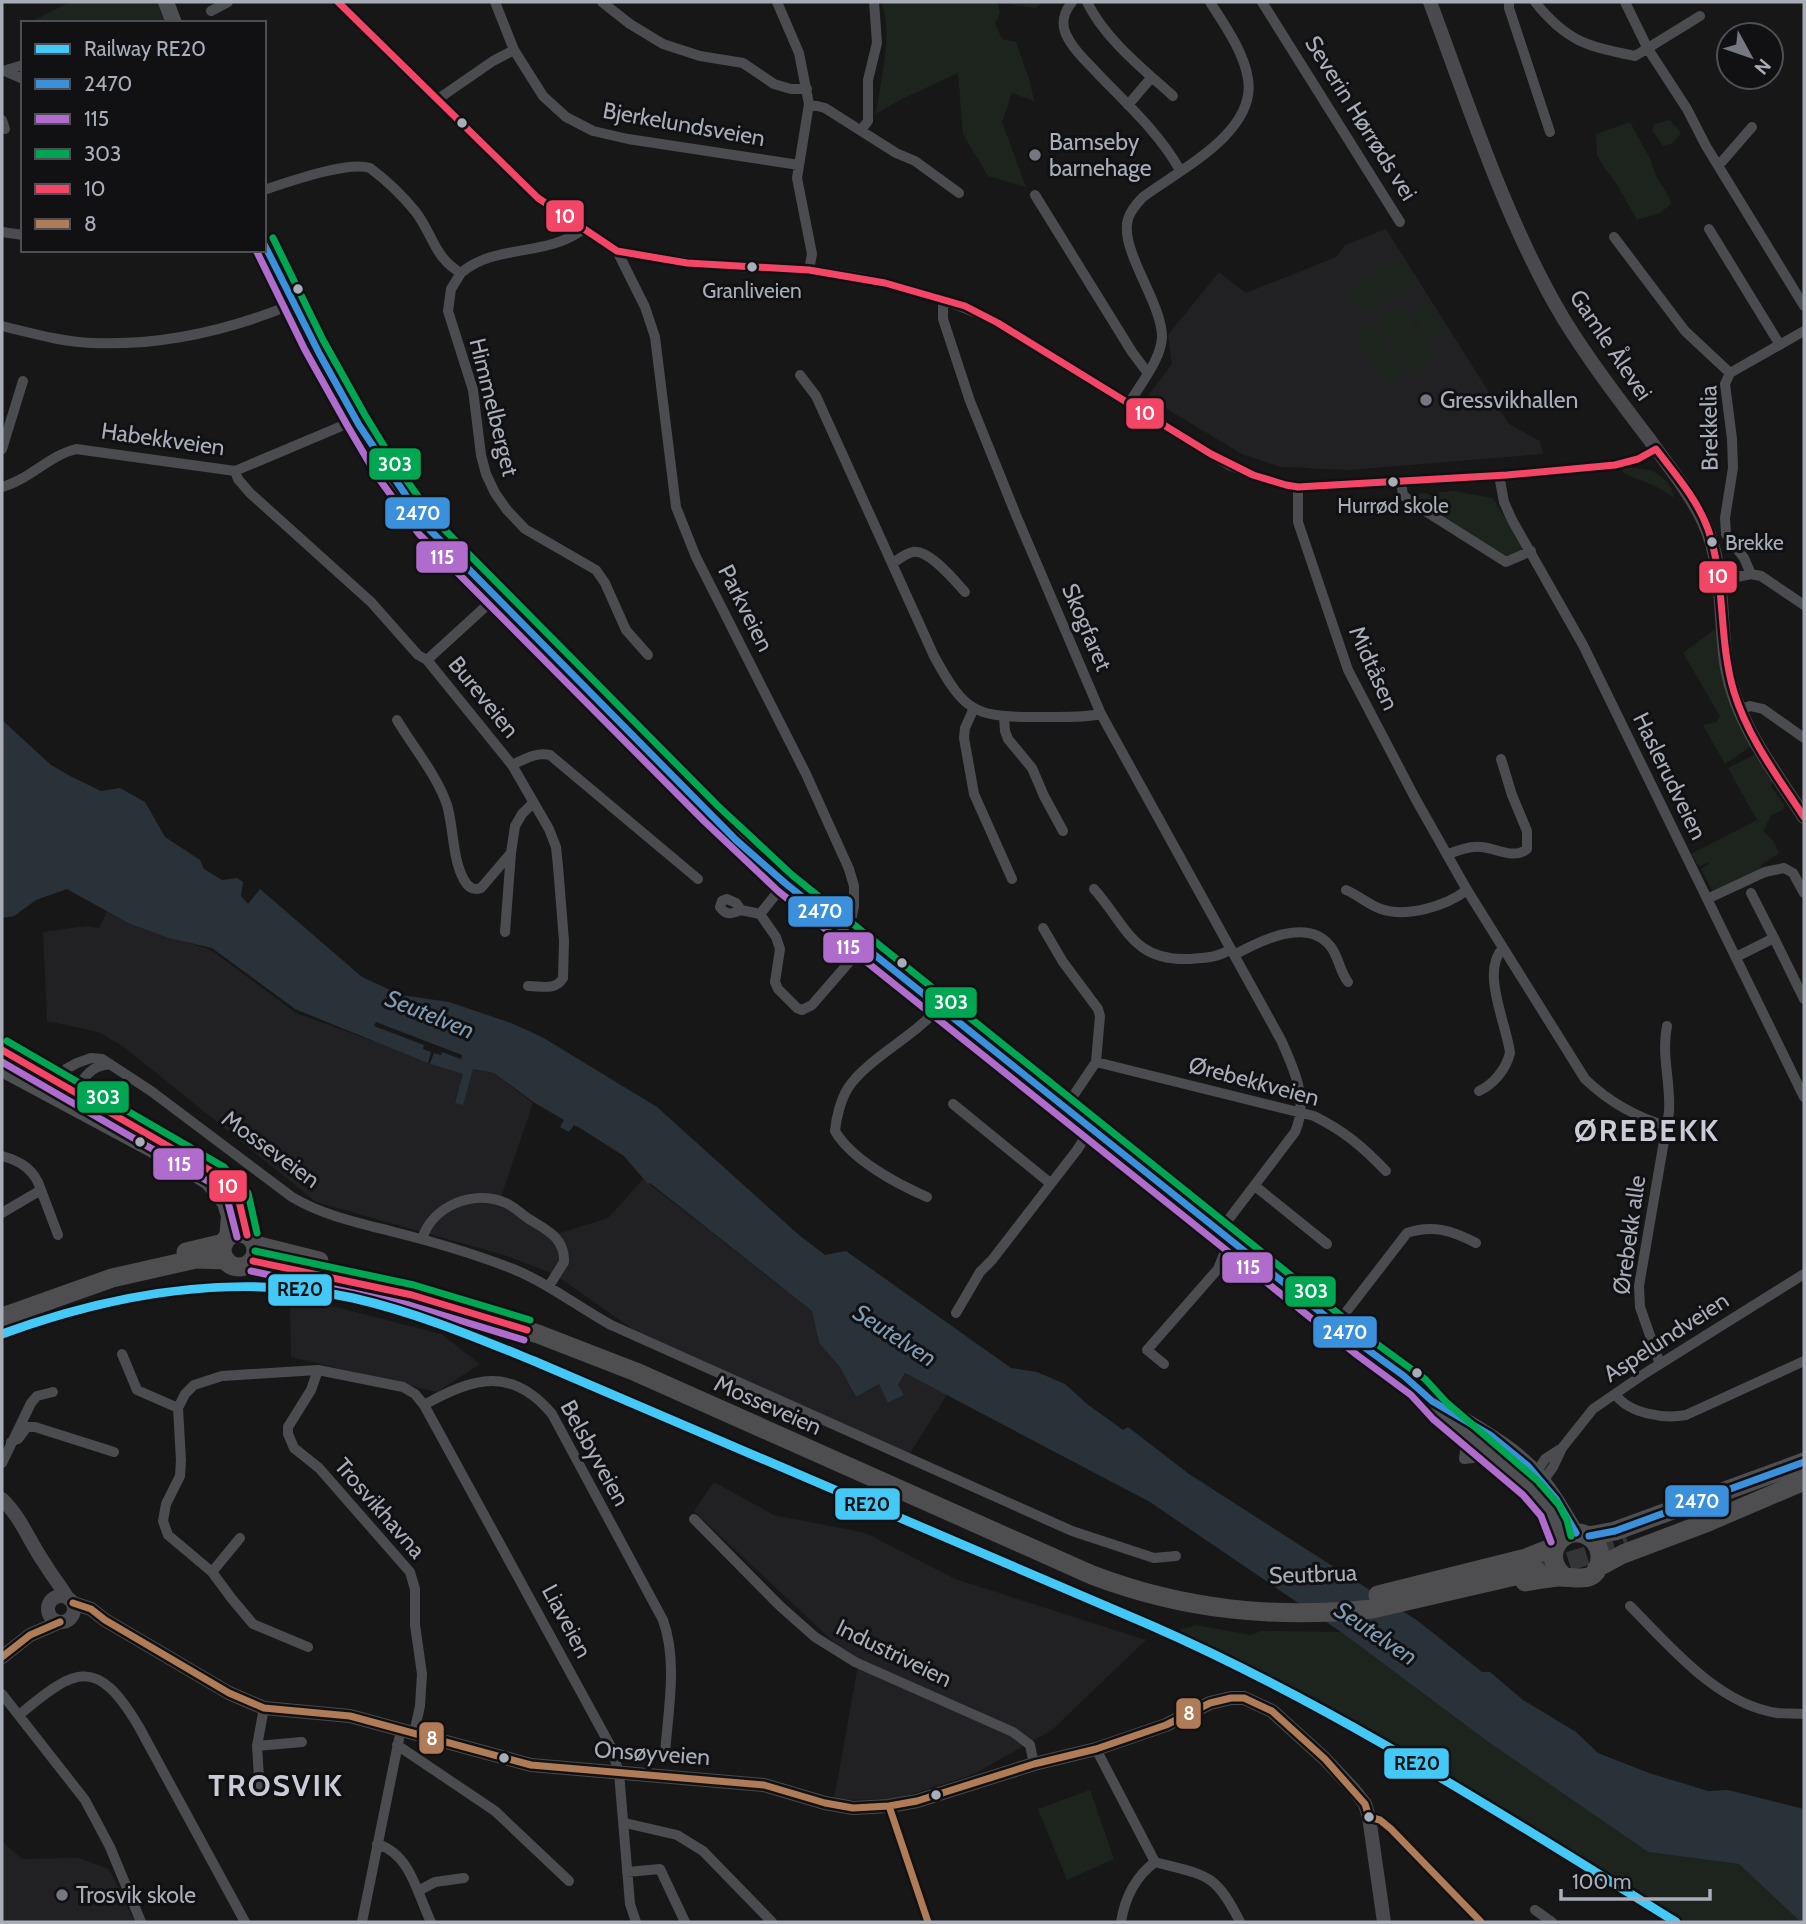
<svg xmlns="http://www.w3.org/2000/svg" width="1806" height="1924" font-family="Cabin,sans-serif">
  <rect width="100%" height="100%" fill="#171717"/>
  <path fill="#212123" d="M1386,229L1509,424L1540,441L1543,454L1350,470L1280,467L1242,454L1147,397L1172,364L1168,335L1219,272L1246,293L1336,257L1345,245Z
    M107,912L128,923L211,950L296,1013L464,1074L455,1102L463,1104L473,1069L494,1073L533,1103L499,1203L560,1233L608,1218L643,1179L812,1311L819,1343L839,1366L856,1397L879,1384L889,1403L904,1395L898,1385L905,1373L947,1395L908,1456L654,1344L554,1274L504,1255L316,1202L124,1047L98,1032L47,1021L43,932L86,926L99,928Z
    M297,1297L441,1334L480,1364L437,1392L291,1357L290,1304Z
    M714,1482L774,1515L866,1533L955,1579L1146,1640L1052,1730L974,1774L896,1799L834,1800L858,1665L694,1511Z
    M2,1841L22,1859L79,1858L109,1869L135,1922H2Z"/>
  <path fill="#1d241e" d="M70,2H159L168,23H29Z
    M881,2H1043L1036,8L998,3L1000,13L995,23L1002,39L1016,42L1030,82L1034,101L1012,93L1002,122L1026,187L988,176L963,134L958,73L900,100L876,114C880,83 894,30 881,2Z
    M1670,120L1681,133L1673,143L1663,146L1652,130L1655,124Z
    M1630,122L1650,159L1655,174L1669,197L1671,204L1660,213L1637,220L1617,184L1605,169L1597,155L1596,134Z
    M1399,256L1416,283L1362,315L1346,289Z
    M1429,302L1447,331L1429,341L1412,313Z
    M1402,303L1436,358L1409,374L1376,320Z
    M1372,321L1404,373L1385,385L1352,333Z
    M1633,468C1652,469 1662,473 1672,489L1671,490L1675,498L1655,486L1625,474L1622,471L1625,468Z
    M1454,491L1493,498L1525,550L1506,557L1411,498L1409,494L1428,493V495H1432V493Z
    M1715,629L1722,671L1751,746L1725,764L1703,725L1717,722L1720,716L1683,653Z
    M1756,754L1773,783L1771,786L1784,805L1783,810L1771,815L1763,831L1772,839L1779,853L1761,865L1762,870L1722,889L1712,890L1701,869L1709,864L1708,862L1701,866L1697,864L1691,854L1757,820L1728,768Z
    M1196,1625L1251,1635L1261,1631L1341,1632L1487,1741L1648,1852L1739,1864L1804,1922H1682L1341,1714L1177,1631Z
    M1090,1790L1114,1859L1067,1880L1038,1809Z"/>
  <path fill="#2a3239" d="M2,720L51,765L70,776L101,791L120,788L145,802L165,837L200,860L204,869L222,880L237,878L243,882L241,896L248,904L260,889L362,977L401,995L449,1002L511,1023L542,1037L657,1107L799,1235L825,1255L846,1251L1011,1368L1037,1372L1065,1384L1087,1404L1123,1430L1128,1427L1189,1474L1418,1621L1482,1672H1490L1523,1700L1576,1732L1598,1753L1649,1773L1708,1791L1728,1790L1804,1809V1922H1801L1739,1864L1648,1852L1487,1741L1341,1632L1150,1502L905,1373L898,1385L904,1395L888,1403L879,1384L856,1397L839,1366L819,1343L812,1311L650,1183L648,1184L624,1156L580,1128L574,1125L569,1132L560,1127L564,1120L535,1103L494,1073L473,1069L463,1105L455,1103L463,1074L428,1063L295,1009L212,948L169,938L128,923L67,889L36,900L14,916L2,918Z"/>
  <path fill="#171717" d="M376,1022L462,1055L461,1059L442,1052L441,1055L434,1053L430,1063H428L431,1052L423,1049L424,1045L374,1026Z"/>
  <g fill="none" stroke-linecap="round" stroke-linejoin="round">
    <path stroke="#343537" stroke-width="19" stroke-dasharray="19 10" stroke-linecap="butt" d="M1541,1570L1628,1543"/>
    <path stroke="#4b4c50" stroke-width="10" d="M338,2L538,198L617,251L645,307L655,337L676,507L696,557L806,774L849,869L854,886V906L852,916L843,929
      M495,2L514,50
      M602,2L630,24L663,44L700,56L743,63L774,84L791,89H807
      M777,2L799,53L809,104L797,178L812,254L809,270
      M1072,2C1065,11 1061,20 1065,32C1072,49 1087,62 1099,75C1128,105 1159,133 1180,170
      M1087,2C1105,39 1143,69 1173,96
      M1262,2L1400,222
      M1509,2V8L1550,132
      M1535,2C1567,42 1587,46 1635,56L1700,16
      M1625,2L1648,49L1687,109L1706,146L1804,306
      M211,11L228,2
      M2,70L23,79
      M3,71L23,65
      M438,99L493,61L514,50L543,96L566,117L593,131L628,139L799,165
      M809,104L825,108L896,153L915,161L959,193
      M1128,105L1151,78
      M2,120L5,129
      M861,130L868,121V80L877,43L874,2
      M1719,165L1752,127
      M264,190C288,182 347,161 370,168C386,180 402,195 415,211C433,234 434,258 461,273C494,244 546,257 582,230
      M1035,195L1132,352L1147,372
      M1709,229L1780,345
      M2,232L23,235
      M1614,237L1685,331L1730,373
      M617,251C658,259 698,264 739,267C762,268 786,268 809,270C874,277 939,294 998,323L1229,465L1268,480L1298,487L1507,475L1615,465L1638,459L1656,449
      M461,273L451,289L448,311L473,390L481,455L486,474L495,493L507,510L525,529L596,570L605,583L626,630L648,655
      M943,299V319L970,401L1016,515L1101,714L1281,1040C1294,1069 1309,1100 1295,1132L1219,1232
      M2,326C31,333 62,342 92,343C162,346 230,330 293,304
      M800,375L816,396L934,656C966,715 976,717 1042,717C1062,717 1081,718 1101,714
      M1129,404C1140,384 1161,360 1162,337C1162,302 1119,250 1128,219C1131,210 1137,203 1143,197C1179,170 1257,132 1248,79C1244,52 1224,24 1210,2
      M2,449L23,381
      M235,471L238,479L250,493L371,602L418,655L427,660L512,765L549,829L556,847L558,866L564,941L563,978C556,991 541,986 528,986
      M1499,475L1504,502L1512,520L1583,645L1804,1097
      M1401,482L1403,495L1411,502L1506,562L1531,551
      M2,487C29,480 48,456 76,449L235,471L356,420
      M1298,487V522L1348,670L1415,798L1467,890L1585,1079C1609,1102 1635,1117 1667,1126
      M893,563C899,559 906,553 913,552C929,549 955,581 965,592
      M1751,574L1744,558L1726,534L1725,518L1733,468L1732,439L1725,384L1730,373L1804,331
      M1719,581L1751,574L1761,576L1804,605
      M427,660L496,597
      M974,708L965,728L964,738L974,794L1012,879
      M1740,710L1750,706L1763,709L1804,738
      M1004,717L1005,731L1008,739L1032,768L1044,796L1063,831
      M397,720C413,747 437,775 447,805C454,829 452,858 464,880C468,887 473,891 481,888L511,853L515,826L522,814L533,803
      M512,765C525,759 536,752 550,755L698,879
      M1447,855C1458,850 1469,846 1481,847C1496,848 1514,860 1527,849V831L1512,795L1501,759
      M1094,889C1127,926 1132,961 1189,959C1205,958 1217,958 1231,949
      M1346,890C1358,895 1369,905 1381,909C1407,918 1446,906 1467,890
      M1751,893L1774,938
      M1707,899L1765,872L1784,868L1793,873L1804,893
      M741,910C732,914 726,916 720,907L722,901L727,899L736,903L741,910L760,914L785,883
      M760,914L776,937L780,949L775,982L778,989L797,1008L802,1010L812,1005L857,953
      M1043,928L1063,962L1098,1009L1100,1016L1096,1062L1065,1108
      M505,932L511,853
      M1234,955C1260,941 1308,916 1331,947C1339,958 1340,972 1348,982
      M1736,957L1774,938L1804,999
      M1096,1062L1314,1116C1344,1131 1362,1146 1386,1171
      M56,1086V1080L66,1069L77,1063L91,1058L102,1059L151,1091L292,1197C324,1216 359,1223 394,1232C434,1242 475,1254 513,1269C548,1283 578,1307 611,1325L1072,1531L1154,1558L1176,1556
      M1479,1091C1494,1084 1506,1069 1510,1053C1507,1025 1480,971 1503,948
      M68,1093C87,1082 84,1067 110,1064
      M953,1104L1050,1183
      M2,1156C21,1161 35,1170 41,1190L2,1213
      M1255,1186L1327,1244
      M41,1190L58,1235
      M927,1197C897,1184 852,1160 835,1131C836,1118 841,1099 848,1088C867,1059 914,1037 939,1007
      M422,1239C433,1205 474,1189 506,1203C515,1207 521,1214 529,1219C547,1230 565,1238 564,1262L549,1286
      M1218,1269L1236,1261L1243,1251
      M956,1313L980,1272L992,1260L1077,1150L1091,1128
      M1336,1325L1407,1233C1433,1224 1453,1231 1476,1243
      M122,1354L137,1390L178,1408
      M1164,1364L1147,1350L1218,1269L1225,1252L1233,1242
      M1660,1364L1640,1307L1639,1286L1669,1112C1671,1083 1661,1055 1667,1026
      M318,1370L311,1390L288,1427V1434L294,1448L319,1468L410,1572L415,1589V1625L422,1674L420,1706L414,1733
      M1615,1394C1629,1414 1664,1419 1686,1415L1804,1361
      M424,1405C473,1377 512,1366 552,1414L663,1620C678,1662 668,1710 665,1754
      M1480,1437L1465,1451L1464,1459L1473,1458L1487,1446
      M11,1442L18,1439L27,1427H35L114,1452
      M2,1463L31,1403L37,1396L53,1392
      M1533,1478L1545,1459L1562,1448
      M1539,1483L1543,1481L1553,1467L1562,1448L1593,1409L1644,1374L1804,1274
      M694,1519L780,1606L815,1637L855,1662L1013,1732L1030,1745L1034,1764
      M212,1572L240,1538
      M1630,1606C1670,1646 1717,1704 1777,1713C1786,1714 1795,1713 1804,1714
      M308,1647L253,1624L232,1599L212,1572L168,1535L163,1521L166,1504L180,1476L181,1461L178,1408L185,1394L194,1385L222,1376L318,1370L403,1387L415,1394L424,1405L611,1747L619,1773L630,1904L636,1922
      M2,1694L85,1800L110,1847L141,1922
      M19,1715C76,1667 97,1656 139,1727L245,1922
      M397,1745L495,1811L569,1881
      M257,1746L302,1742
      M1096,1749L1155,1862C1207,1876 1215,1872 1240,1922
      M260,1793L257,1746L264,1708
      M889,1806L928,1922
      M1369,1817L1380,1820L1391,1829L1481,1922
      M625,1823L677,1835L703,1851L772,1922
      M377,1844C411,1854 417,1894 431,1922
      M627,1872L660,1869L685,1922
      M418,1891L435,1882L464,1878
      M1535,1910L1552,1922
      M362,1922L399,1739
      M1121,1922C1125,1897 1135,1877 1155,1862"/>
    <path stroke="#4a4a4e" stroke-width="14" d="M1430,2C1469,106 1506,222 1563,318C1590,362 1621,402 1652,443C1670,468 1691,494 1704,522C1725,567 1719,620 1727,668C1737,724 1774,770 1804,817
      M2,1499C21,1517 30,1543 45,1564C52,1576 60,1585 67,1597
      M48 1609a13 13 0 1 1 26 0a13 13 0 1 1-26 0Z
      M73,1603L91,1609L105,1620L229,1693L264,1708L350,1716L531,1765L764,1785L825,1803L853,1808L889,1806L917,1801L1034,1764L1096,1749L1166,1725L1210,1703L1231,1698H1244L1272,1711L1325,1759L1354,1790L1365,1804L1369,1817L1384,1922
      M2,1657L30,1635L60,1622"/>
    <path stroke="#4d4f52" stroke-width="16" d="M166,2L174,23
      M264,243L314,345L356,420L386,470L427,527L711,814L785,883L1364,1347L1418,1387L1440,1411L1530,1487L1550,1510L1557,1523L1561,1539
      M2,1050L34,1067L218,1175L238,1197L247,1235
      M2,1069L179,1164L208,1182L225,1203L229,1216L227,1240
      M1464,1420C1490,1436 1519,1453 1539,1477C1554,1494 1564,1514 1576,1533"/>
    <path stroke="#4e4e51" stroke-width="19" d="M222 1250a17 17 0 1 1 34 0a17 17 0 1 1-34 0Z
      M255,1245L319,1261
      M186,1252L224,1243
      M253,1261L412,1295L538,1334L636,1372L1092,1575C1184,1610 1275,1619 1372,1609L1537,1571
      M2,1317L112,1278L196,1259L226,1260
      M1589,1536L1615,1531L1804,1462
      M1597,1568L1623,1554L1708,1522L1804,1481
      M1525,1582C1536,1580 1547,1578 1558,1577C1574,1576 1599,1587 1600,1557C1600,1550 1597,1543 1591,1538C1566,1519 1537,1556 1565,1577
      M1378,1595L1526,1558L1556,1546"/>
    <g stroke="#111113" stroke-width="12">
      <path id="bus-1" d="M264,244L319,353L359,425L427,527L736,840L785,883L1364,1347L1404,1376L1432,1401L1490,1435L1528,1466L1556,1499L1576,1533
        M1589,1536L1615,1531L1804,1462"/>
    </g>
    <g stroke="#111113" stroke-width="12">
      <path id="bus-2" d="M256,250L305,350L347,425L377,476L419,534L704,821L778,891L1357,1355L1411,1395L1433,1419L1523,1495L1541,1516L1551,1542
        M2,1062L211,1183L228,1202L237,1237
        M251,1271L409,1305L524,1340"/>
    </g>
    <g stroke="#111113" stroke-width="12">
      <path id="bus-3" d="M273,238L323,340L365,415L395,464L435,520L718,806L792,875L1370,1339L1425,1379L1447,1403L1537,1480L1559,1505L1567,1520L1571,1536
        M7,1041L224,1167L248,1193L257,1233
        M255,1251L414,1285L530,1320"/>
    </g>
    <g stroke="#111113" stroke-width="12">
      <path id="bus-4" d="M338,2L538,198L617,251L687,263L809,270L885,283L965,306L998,323L1211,454L1253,475L1286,485L1298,487L1507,475L1615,465L1638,459L1656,449C1675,474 1697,499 1708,529C1726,581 1718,639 1734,692C1748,738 1778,777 1804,817
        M2,1050L218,1175L238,1197L247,1235
        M253,1261L412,1295L527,1330"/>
    </g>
    <g stroke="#111113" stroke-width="12">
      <path id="bus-5" d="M73,1603L91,1609L105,1620L229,1693L264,1708L350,1716L531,1765L764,1785L825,1803L853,1808L889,1806L917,1801L1034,1764L1096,1749L1166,1725L1210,1703L1231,1698H1244L1272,1711L1325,1759L1365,1804L1369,1817L1380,1820L1391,1829L1481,1922
        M2,1657L30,1635L60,1622
        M889,1806L928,1922"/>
    </g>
    <use href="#bus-1" stroke="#3a90db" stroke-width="7"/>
    <use href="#bus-2" stroke="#b06ccc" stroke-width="7"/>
    <use href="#bus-3" stroke="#00a651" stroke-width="7"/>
    <use href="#bus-4" stroke="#f34667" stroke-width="7"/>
    <use href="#bus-5" stroke="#b07c57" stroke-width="7"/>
    <g stroke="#111113" stroke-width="14">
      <path id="rail-1" d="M2,1334C115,1293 234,1272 353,1298C415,1312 475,1337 534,1361L1150,1625C1335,1706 1504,1816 1676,1922"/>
    </g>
    <use href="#rail-1" stroke="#44c8f5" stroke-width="9"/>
  </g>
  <g fill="#a8adb8" stroke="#111113" stroke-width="2.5">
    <circle cx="462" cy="123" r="6"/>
    <circle cx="752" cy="267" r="6"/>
    <circle cx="298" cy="289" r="6"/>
    <circle cx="1393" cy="482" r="6"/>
    <circle cx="1712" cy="542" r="6"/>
    <circle cx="902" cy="963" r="6"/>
    <circle cx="140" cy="1142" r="6"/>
    <circle cx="1417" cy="1373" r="6"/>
    <circle cx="504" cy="1758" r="6"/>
    <circle cx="936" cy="1795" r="6"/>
    <circle cx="1369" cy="1817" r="6"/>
  </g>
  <g fill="#757880" stroke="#111113" stroke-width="2.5">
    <circle cx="1035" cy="155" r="7"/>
    <circle cx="1426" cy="400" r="7"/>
    <circle cx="62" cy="1895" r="7"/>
  </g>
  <g text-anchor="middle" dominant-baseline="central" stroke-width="6" stroke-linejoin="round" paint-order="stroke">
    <g font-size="21" fill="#a8adb8" stroke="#111113">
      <text x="752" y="290">Granliveien</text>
      <text x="1393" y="505">Hurrød skole</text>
      <text x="1725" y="542" text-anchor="start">Brekke</text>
    </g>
    <g font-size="23" fill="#a8adb8" stroke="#111113">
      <text transform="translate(1361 118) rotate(58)">Severin Hørrøds vei</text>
      <text transform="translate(684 124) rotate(10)">Bjerkelundsveien</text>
      <text transform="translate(1611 345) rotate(56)">Gamle Ålevei</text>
      <text transform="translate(494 407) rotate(76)">Himmelberget</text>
      <text transform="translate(1709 428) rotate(-91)">Brekkelia</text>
      <text transform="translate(163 439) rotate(8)">Habekkveien</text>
      <text transform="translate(746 608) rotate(63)">Parkveien</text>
      <text transform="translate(1087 627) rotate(67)">Skogfaret</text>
      <text transform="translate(1374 668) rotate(66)">Midtåsen</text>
      <text transform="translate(484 697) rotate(51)">Bureveien</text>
      <text transform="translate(1670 776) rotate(64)">Haslerudveien</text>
      <text transform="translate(1254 1081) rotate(15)">Ørebekkveien</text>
      <text transform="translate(271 1149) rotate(36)">Mosseveien</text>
      <text transform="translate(1629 1235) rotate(-82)">Ørebekk alle</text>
      <text transform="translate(1666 1337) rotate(-33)">Aspelundveien</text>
      <text transform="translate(768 1405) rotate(24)">Mosseveien</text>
      <text transform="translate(595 1453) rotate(61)">Belsbyveien</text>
      <text transform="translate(380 1508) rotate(49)">Trosvikhavna</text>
      <text transform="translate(1313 1574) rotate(-2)">Seutbrua</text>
      <text transform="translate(567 1621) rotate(62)">Liaveien</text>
      <text transform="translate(894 1653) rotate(26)">Industriveien</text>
      <text transform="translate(652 1753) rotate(4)">Onsøyveien</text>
    </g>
    <g font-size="23" fill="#a8adb8" stroke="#111113" text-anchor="start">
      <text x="1049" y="142">Bamseby<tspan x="1049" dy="26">barnehage</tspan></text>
      <text x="1440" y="400">Gressvikhallen</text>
      <text x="76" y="1895">Trosvik skole</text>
    </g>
    <g font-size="24" font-style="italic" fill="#7f9bb3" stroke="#111113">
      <text transform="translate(430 1014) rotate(22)">Seutelven</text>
      <text transform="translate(895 1335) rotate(33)">Seutelven</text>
      <text transform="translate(1376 1633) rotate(34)">Seutelven</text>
    </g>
    <g font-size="30" font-weight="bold" letter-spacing="2" fill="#c9ccd4" stroke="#111113">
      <text x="1647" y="1130">ØREBEKK</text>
      <text x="276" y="1785">TROSVIK</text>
    </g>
  </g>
  <g stroke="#111113" stroke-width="2.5">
    <rect x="545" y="199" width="40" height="34" rx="7" fill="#f34667"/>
    <rect x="1125" y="397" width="40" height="33" rx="7" fill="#f34667"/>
    <rect x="368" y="447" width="54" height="34" rx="7" fill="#00a651"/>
    <rect x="384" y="496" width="67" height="34" rx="7" fill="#3a90db"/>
    <rect x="415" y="540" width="54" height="34" rx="7" fill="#b06ccc"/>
    <rect x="1698" y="560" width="40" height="34" rx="7" fill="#f34667"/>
    <rect x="787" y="895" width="67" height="33" rx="7" fill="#3a90db"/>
    <rect x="822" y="931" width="53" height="33" rx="7" fill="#b06ccc"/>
    <rect x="924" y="986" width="54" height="33" rx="7" fill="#00a651"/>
    <rect x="76" y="1080" width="54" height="34" rx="7" fill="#00a651"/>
    <rect x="152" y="1147" width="53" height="34" rx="7" fill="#b06ccc"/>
    <rect x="208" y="1169" width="40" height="34" rx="7" fill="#f34667"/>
    <rect x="1221" y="1251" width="53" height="33" rx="7" fill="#b06ccc"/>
    <rect x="267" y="1273" width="66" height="34" rx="7" fill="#44c8f5"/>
    <rect x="1284" y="1275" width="53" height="33" rx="7" fill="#00a651"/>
    <rect x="1312" y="1315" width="66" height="34" rx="7" fill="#3a90db"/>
    <rect x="1664" y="1484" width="66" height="34" rx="7" fill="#3a90db"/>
    <rect x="834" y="1487" width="67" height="34" rx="7" fill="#44c8f5"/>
    <rect x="1175" y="1697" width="27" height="33" rx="7" fill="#b07c57"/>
    <rect x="418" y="1721" width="27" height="34" rx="7" fill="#b07c57"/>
    <rect x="1383" y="1747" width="67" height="33" rx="7" fill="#44c8f5"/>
  </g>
  <g font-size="19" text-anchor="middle" font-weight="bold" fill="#fff">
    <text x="565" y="223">10</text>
    <text x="1145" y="420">10</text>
    <text x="395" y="471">303</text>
    <text x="418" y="520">2470</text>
    <text x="442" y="564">115</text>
    <text x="1718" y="583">10</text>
    <text x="820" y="918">2470</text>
    <text x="848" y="954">115</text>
    <text x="951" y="1009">303</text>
    <text x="103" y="1104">303</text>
    <text x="179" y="1171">115</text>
    <text x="228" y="1193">10</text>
    <text x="1248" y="1274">115</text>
    <text x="1311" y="1298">303</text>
    <text x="1345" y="1339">2470</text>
    <text x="1697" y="1508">2470</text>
    <text x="1189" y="1720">8</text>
    <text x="432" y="1745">8</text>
  </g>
  <g font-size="19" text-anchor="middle" font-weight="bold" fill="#111">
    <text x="300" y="1296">RE20</text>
    <text x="867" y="1511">RE20</text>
    <text x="1417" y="1770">RE20</text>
  </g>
  <rect width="1806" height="1924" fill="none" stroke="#a8adb8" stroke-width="7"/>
  <rect x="21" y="21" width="245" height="231" fill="#111113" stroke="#4d4f55" stroke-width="2"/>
  <rect x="35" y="44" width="35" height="10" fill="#44c8f5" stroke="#4d4f55" stroke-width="2"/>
  <text x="84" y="56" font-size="21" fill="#a8adb8">Railway RE20</text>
  <rect x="35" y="79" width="35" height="10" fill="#3a90db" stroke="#4d4f55" stroke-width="2"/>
  <text x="84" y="91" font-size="21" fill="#a8adb8">2470</text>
  <rect x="35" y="114" width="35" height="10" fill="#b06ccc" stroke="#4d4f55" stroke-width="2"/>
  <text x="84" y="126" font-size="21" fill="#a8adb8">115</text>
  <rect x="35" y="149" width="35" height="10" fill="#00a651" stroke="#4d4f55" stroke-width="2"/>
  <text x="84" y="161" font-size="21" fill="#a8adb8">303</text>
  <rect x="35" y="184" width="35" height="10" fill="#f34667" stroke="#4d4f55" stroke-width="2"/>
  <text x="84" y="196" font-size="21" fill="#a8adb8">10</text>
  <rect x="35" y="219" width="35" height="10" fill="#b07c57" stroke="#4d4f55" stroke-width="2"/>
  <text x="84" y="231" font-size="21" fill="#a8adb8">8</text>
  <g transform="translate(1750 56) rotate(130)"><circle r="33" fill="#111113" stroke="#4d4f55" stroke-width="2"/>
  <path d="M0-5L12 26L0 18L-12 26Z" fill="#757880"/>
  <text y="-10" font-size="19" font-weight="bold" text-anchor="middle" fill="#a8adb8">N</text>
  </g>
  <path d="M1561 1889v10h149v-10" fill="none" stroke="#a8adb8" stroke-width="3.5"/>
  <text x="1572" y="1889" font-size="21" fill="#a8adb8" stroke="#111113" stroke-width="5" paint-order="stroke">100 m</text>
</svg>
